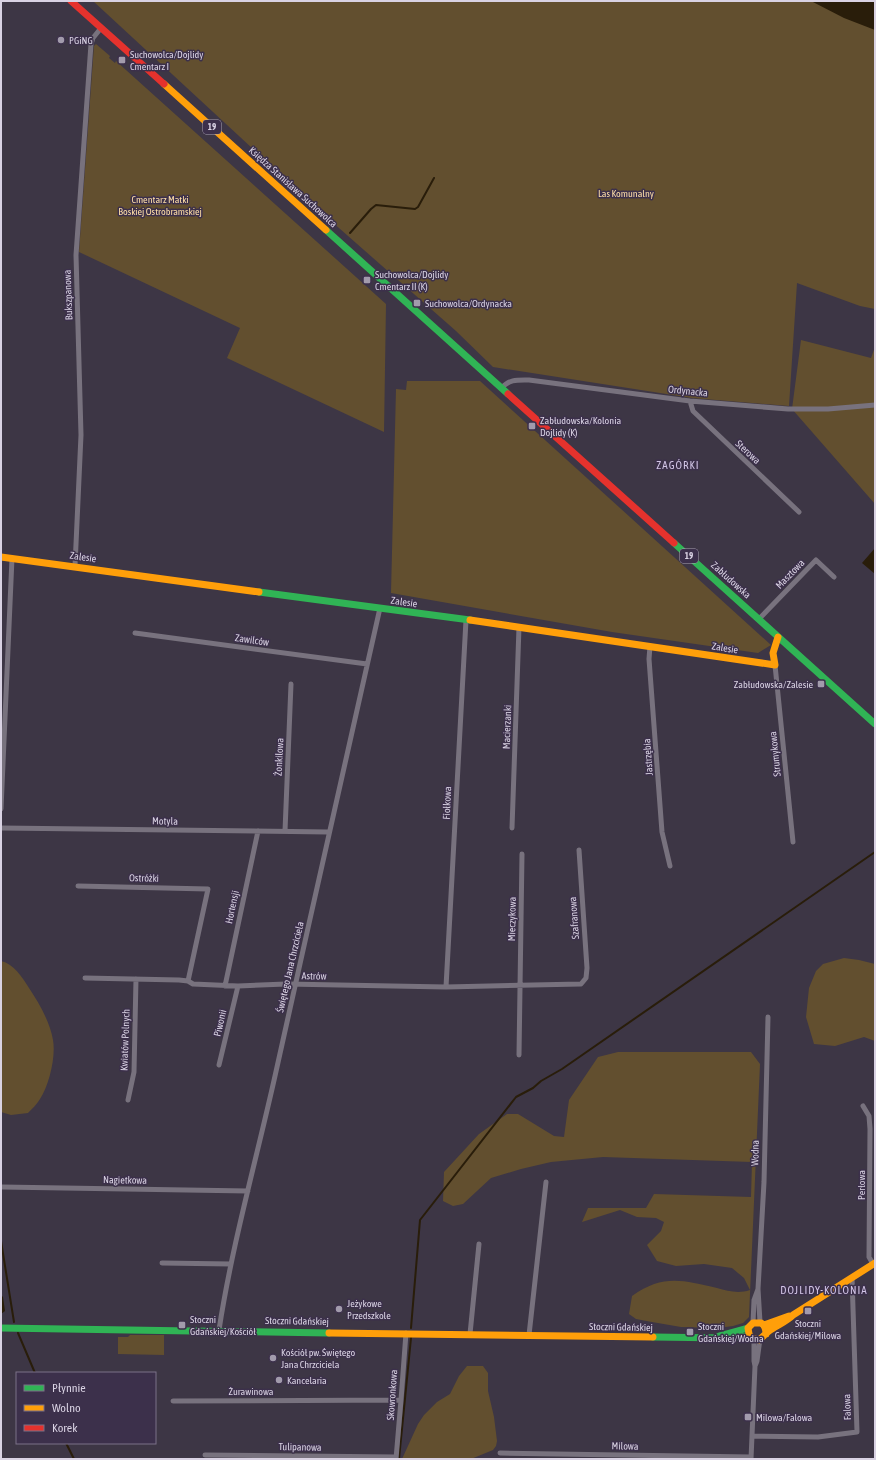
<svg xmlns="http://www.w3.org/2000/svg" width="876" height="1460" font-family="'Asap Condensed',sans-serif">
  <rect width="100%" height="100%" fill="#3d3645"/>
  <path fill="#624f2f" d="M93,1H875V309L860,306L797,283L789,406L692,398L493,367L456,331L331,221Z
    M96,44L110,56L109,58L115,63L116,61L386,304L384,432L227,358L240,328L79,252L94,46Z
    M801,340L871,358L875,347V504L792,409Z
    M407,381H480L771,645L758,653L612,632L391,593L396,389L406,390Z
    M844,958L859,960L875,964V1041L864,1037L835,1046L814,1044L806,1017L809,988L816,971L823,964Z
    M1,961C14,964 22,977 29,988C39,1003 50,1022 53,1040C56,1057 49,1085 40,1099C37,1104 32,1109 28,1113L11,1115L1,1112Z
    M618,1052H751L760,1064L749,1317L743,1323L733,1326L718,1328L681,1327L652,1322L636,1319L629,1314L632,1296C663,1274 682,1280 717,1288C728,1291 738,1294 750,1290L744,1278L732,1268L704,1264L676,1266L657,1261L647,1245L661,1231L664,1222L656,1218L637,1217L620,1210L582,1222L588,1208H646L654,1194L751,1197L752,1162L603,1157L551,1162L521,1169L491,1178L463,1204L453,1206L443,1201L444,1172L479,1134L507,1114H518L554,1136L564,1137L569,1100L598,1057Z
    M130,1335H164V1355L118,1354V1337H128Z
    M467,1366H483L488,1373V1391L494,1417L497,1441L496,1446L493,1450L471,1459H402L418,1424L424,1415L437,1402L450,1394L459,1376Z"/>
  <path fill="#291d0a" d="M811,1H875V30L844,18Z
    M875,548V574L862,563Z
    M1,1295L3,1297L5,1311L1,1314Z"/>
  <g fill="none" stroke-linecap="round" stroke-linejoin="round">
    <path stroke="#291d0a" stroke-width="2" d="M350,233L371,209L376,205L415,209L418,207L434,178
      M1,1241L14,1322
      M411,1328L420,1220L516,1097L533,1088L541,1081L562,1069L875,852
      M18,1333L35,1373
      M66,1443L74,1459
      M399,1459L411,1338"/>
    <path stroke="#78727e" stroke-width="5" d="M502,388C509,379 518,380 529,380L690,401L788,409H828L875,405
      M690,401L693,411L799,512
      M75,566L81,435L76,255L91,44L93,38L101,28
      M759,619L816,560L834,577
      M135,633L367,664
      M650,646L649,659L662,832L670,866
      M775,665L793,842
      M1,809L12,558
      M1,828L328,832
      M512,828L519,627
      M285,831L291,684
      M78,886L208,889L188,981
      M85,978L179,980L188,981L193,984L238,986L286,984L446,987L581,984L586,978L587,968L579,850
      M225,986L258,831
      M446,987L466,620
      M519,1055L522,854
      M219,1065L238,986
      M128,1100L134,1072L136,979
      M863,1106L869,1116L870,1129L869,1257L873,1264
      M2,1187L248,1191
      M162,1263L231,1264
      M760,1322L758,1289L764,1182L768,1017
      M753,1323L754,1300L758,1289
      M219,1330C232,1245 256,1161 275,1076C310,920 344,764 380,608
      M470,1334L479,1244
      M529,1335L546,1182
      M755,1366L757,1361L760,1339
      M173,1401L401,1400
      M752,1436L818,1437L857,1432L852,1277
      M500,1453L751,1457
      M205,1455L396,1457
      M396,1459L401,1400L406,1333
      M751,1459L755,1366L754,1361V1339"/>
    <path stroke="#30b455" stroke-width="7" d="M326,230L508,394
      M674,543L875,724
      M259,592L470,620
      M1,1328L329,1333
      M719,1336L748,1328
      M653,1337L726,1338L750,1336"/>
    <path stroke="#ff9f0a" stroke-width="7" d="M164,84L326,230
      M1,557L259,592
      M470,620L775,665L773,653L778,637
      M764,1325L789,1316
      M329,1333L653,1337
      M766,1334C766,1329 765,1325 761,1323H753L748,1328L749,1334L752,1338L759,1340C763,1337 765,1334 769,1331C777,1325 786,1322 793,1315L875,1263"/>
    <path stroke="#e5322d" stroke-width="7" d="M71,1L164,84
      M508,394L674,543"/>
  </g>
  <g fill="#a29bac" stroke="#3c304b" stroke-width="1.5">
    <circle cx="61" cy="40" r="4"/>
    <rect x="118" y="56" width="8" height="8" rx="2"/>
    <rect x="363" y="276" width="8" height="8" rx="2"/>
    <rect x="413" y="299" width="8" height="8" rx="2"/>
    <rect x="528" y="422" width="8" height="8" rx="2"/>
    <rect x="817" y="680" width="8" height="8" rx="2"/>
    <circle cx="339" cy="1309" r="4"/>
    <rect x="804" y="1307" width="8" height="8" rx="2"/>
    <rect x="178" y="1321" width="8" height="8" rx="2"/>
    <rect x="686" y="1328" width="8" height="8" rx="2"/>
    <circle cx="273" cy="1358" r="4"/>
    <circle cx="279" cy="1380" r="4"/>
    <rect x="744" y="1413" width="8" height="8" rx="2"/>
  </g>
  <g text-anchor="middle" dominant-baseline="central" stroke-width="3" stroke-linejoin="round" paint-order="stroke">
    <g fill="#3c304b" stroke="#aaa1b5" stroke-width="1">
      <rect x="203" y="120" width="18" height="14" rx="3"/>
      <rect x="680" y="549" width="18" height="14" rx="3"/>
    </g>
    <g font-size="9" font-weight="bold" fill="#d9d2e3">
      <text x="212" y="127">19</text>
      <text x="689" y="556">19</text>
    </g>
    <g font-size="10" fill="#d9d2e3" stroke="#3c304b" text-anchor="start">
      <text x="69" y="40">PGiNG</text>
      <text x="130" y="54">Suchowolca/Dojlidy<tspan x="130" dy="12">Cmentarz I</tspan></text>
      <text x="375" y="274">Suchowolca/Dojlidy<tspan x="375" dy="12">Cmentarz II (K)</tspan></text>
      <text x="425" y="303">Suchowolca/Ordynacka</text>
      <text x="540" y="420">Zabłudowska/Kolonia<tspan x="540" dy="12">Dojlidy (K)</tspan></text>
      <text x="813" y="684" text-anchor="end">Zabłudowska/Zalesie</text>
      <text x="347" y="1303">Jeżykowe<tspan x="347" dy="12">Przedszkole</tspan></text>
      <text x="190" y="1319">Stoczni<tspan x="190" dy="12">Gdańskiej/Kościół</tspan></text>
      <text x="808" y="1323" text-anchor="middle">Stoczni<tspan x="808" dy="12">Gdańskiej/Milowa</tspan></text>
      <text x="698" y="1326">Stoczni<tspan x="698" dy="12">Gdańskiej/Wodna</tspan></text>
      <text x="281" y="1352">Kościół pw. Świętego<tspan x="281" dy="12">Jana Chrzciciela</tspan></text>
      <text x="287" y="1380">Kancelaria</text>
      <text x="756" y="1417">Milowa/Falowa</text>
    </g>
    <g font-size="10" fill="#d9d2e3" stroke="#3c304b">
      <text transform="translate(293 187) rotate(42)">Księdza Stanisława Suchowolca</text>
      <text transform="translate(68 295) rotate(-92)">Bukszpanowa</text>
      <text transform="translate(688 391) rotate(6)">Ordynacka</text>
      <text transform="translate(748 452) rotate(43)">Sterowa</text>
      <text transform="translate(83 557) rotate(8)">Zalesie</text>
      <text transform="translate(790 574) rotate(-46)">Masztowa</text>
      <text transform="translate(731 580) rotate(42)">Zabłudowska</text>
      <text transform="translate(404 602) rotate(8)">Zalesie</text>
      <text transform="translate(252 640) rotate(8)">Zawilców</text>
      <text transform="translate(725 648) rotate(9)">Zalesie</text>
      <text transform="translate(507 727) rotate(-88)">Macierzanki</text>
      <text transform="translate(775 754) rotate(-96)">Strumykowa</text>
      <text transform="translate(279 757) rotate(-87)">Żonkilowa</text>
      <text transform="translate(648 757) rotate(-94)">Jastrzębia</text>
      <text transform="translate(447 803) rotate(-87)">Fiołkowa</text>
      <text transform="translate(165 821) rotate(1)">Motyla</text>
      <text transform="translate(144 878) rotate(1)">Ostróżki</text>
      <text transform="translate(232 907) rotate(-78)">Hortensji</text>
      <text transform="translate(574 918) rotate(-94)">Szafranowa</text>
      <text transform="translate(512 919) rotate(-89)">Mieczykowa</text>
      <text transform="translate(290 967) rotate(-77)">Świętego Jana Chrzciciela</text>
      <text transform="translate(314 976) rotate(1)">Astrów</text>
      <text transform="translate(220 1023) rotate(-77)">Piwonii</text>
      <text transform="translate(125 1040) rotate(-88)">Kwiatów Polnych</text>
      <text transform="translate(755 1153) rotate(-89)">Wodna</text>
      <text transform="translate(125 1180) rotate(1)">Nagietkowa</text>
      <text transform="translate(861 1185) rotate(-90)">Perłowa</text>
      <text transform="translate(297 1321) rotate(1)">Stoczni Gdańskiej</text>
      <text transform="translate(621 1327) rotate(1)">Stoczni Gdańskiej</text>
      <text x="251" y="1391">Żurawinowa</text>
      <text transform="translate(392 1395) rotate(-86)">Skowronkowa</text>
      <text transform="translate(847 1407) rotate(-92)">Falowa</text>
      <text transform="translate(625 1446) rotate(1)">Milowa</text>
      <text transform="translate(300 1447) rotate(1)">Tulipanowa</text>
    </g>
    <g font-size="10" fill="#fedea6" stroke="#3c304b">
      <text x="626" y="193">Las Komunalny</text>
      <text x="160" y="199">Cmentarz Matki<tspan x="160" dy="12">Boskiej Ostrobramskiej</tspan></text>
    </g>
    <g font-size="11" letter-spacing="1" fill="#d2c5e6" stroke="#3c304b">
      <text x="678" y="465">ZAGÓRKI</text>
      <text x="824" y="1290">DOJLIDY-KOLONIA</text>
    </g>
  </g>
  <rect width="876" height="1460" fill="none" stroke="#d9d2e3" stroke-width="4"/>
  <rect x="16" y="1372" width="140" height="72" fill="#3c304b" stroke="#7b7188"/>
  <rect x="24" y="1385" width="20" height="6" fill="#30b455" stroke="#7b7188"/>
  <text x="52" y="1392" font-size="12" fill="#d9d2e3">Płynnie</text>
  <rect x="24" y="1405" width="20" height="6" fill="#ff9f0a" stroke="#7b7188"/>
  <text x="52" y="1412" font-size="12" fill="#d9d2e3">Wolno</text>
  <rect x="24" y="1425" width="20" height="6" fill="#e5322d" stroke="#7b7188"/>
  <text x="52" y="1432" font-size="12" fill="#d9d2e3">Korek</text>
</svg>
